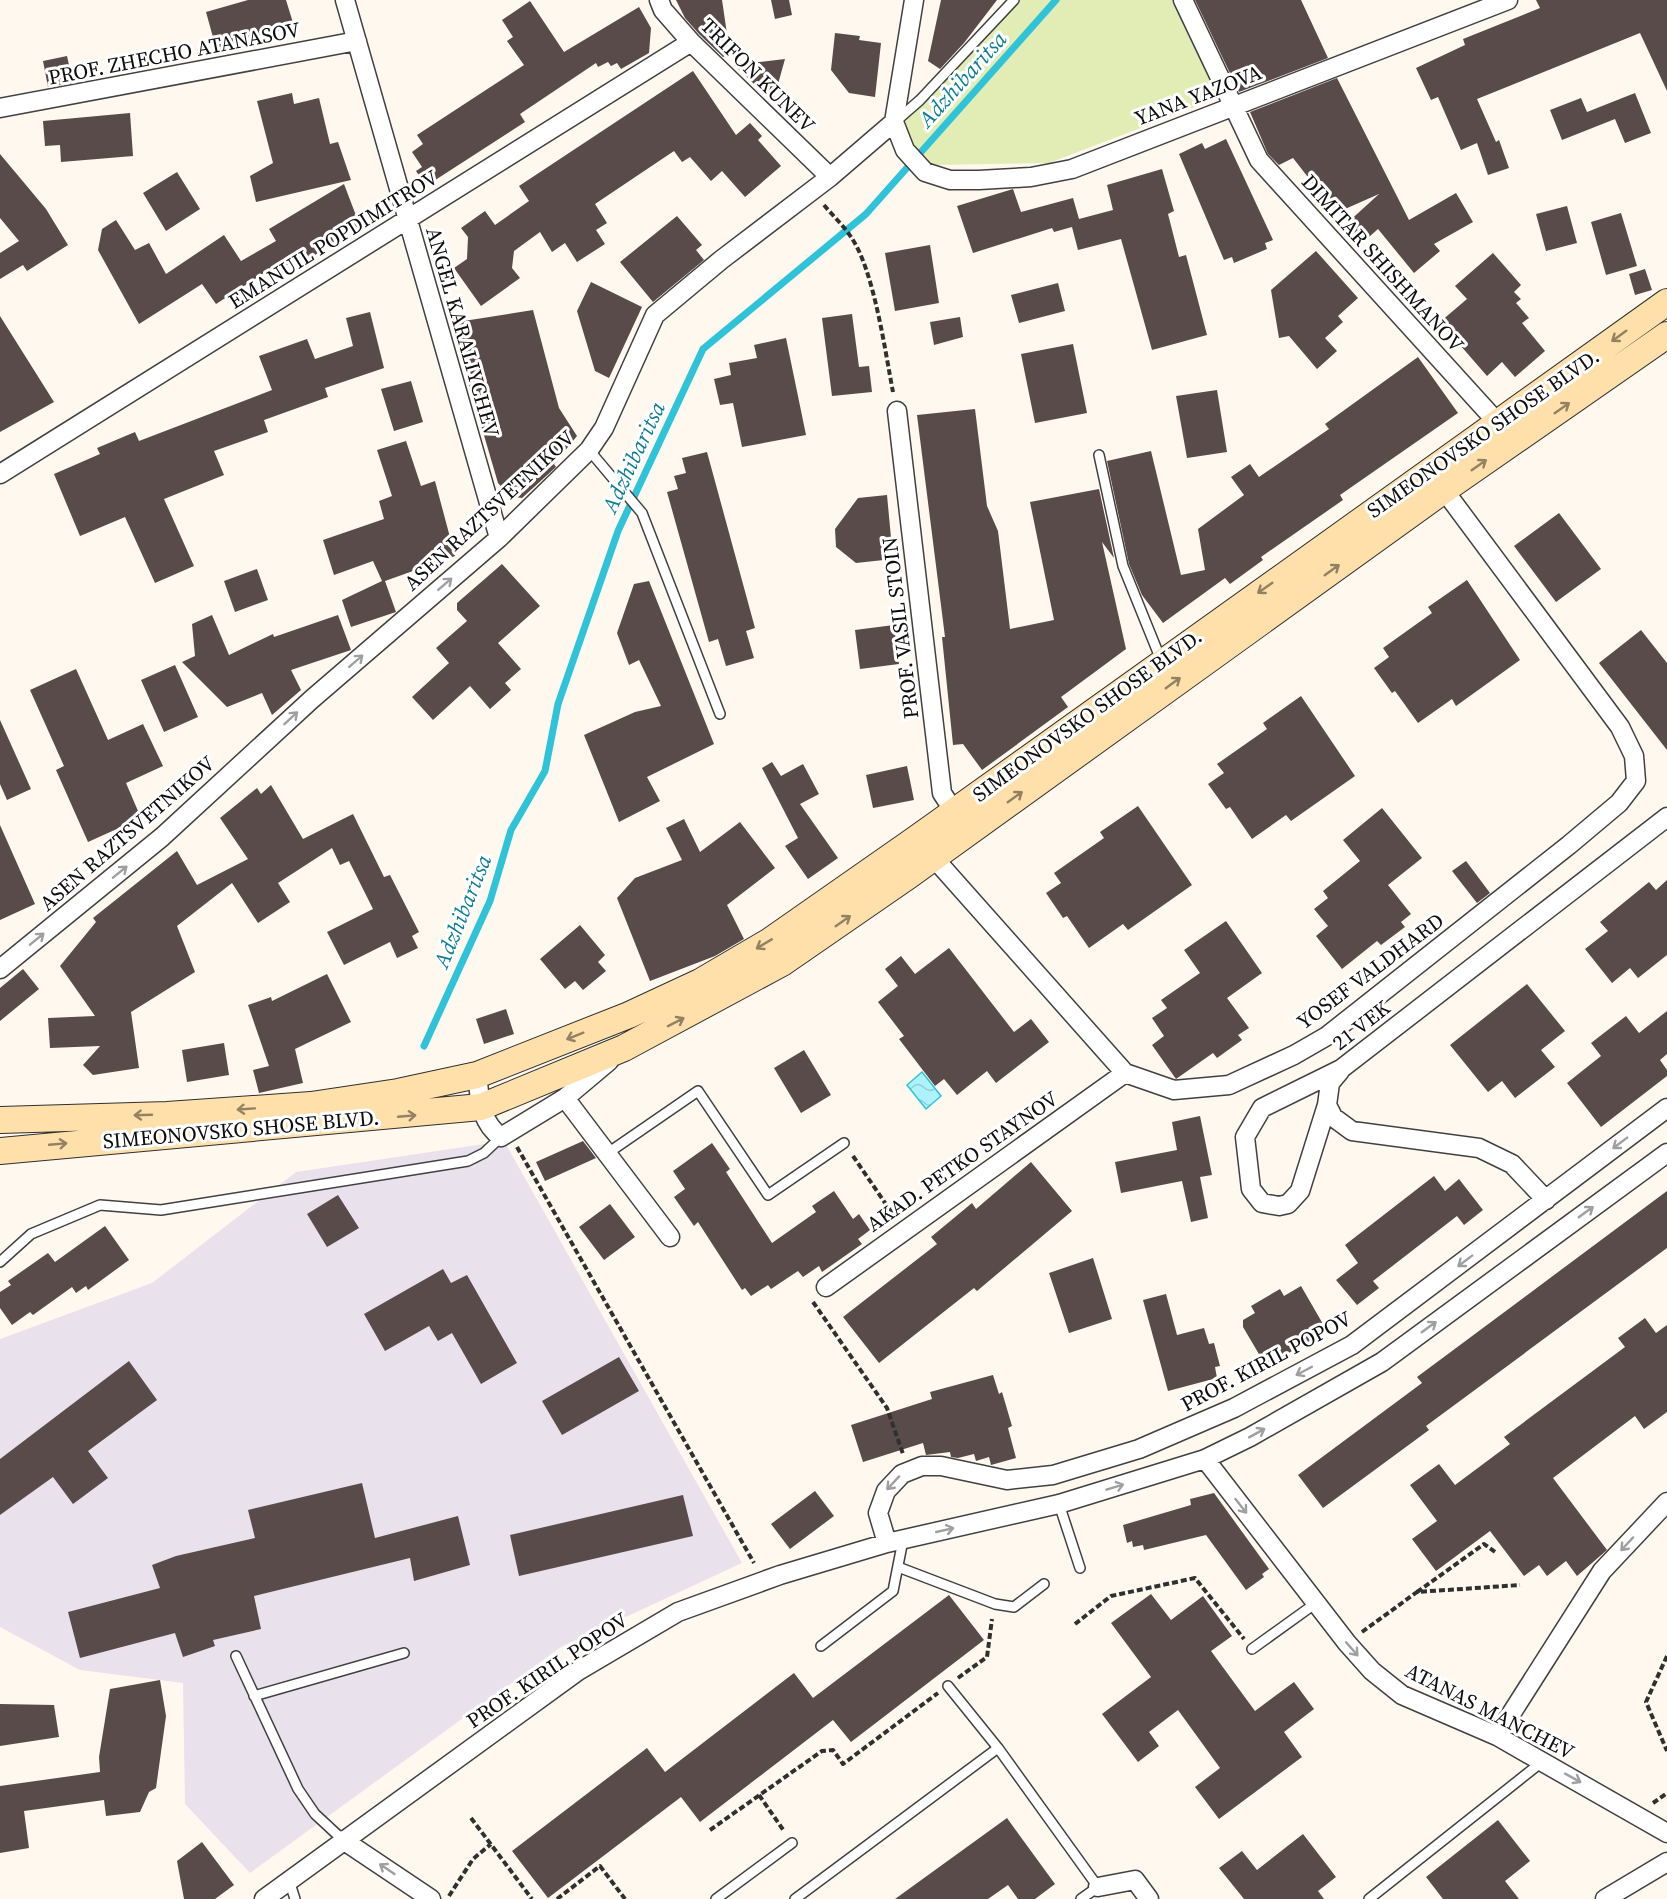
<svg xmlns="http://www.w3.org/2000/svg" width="1667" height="1899" font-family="'Source Serif 4',serif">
  <defs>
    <pattern id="water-waves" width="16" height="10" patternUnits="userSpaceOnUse" patternTransform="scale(1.5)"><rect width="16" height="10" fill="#aef3fc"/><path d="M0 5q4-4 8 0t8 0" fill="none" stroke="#94cfd7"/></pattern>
  </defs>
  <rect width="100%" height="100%" fill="#fff8ef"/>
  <path fill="#e9e2ed" d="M504,1141L742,1563L561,1647L250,1873L185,1804L183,1683L80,1670L0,1627V1339L152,1283L296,1172Z"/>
  <path fill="#e1edb5" d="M1014,0H1175L1219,98L1049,163L932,165L925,172L894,122Z"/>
  <path fill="url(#water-waves)" stroke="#2fc3d9" stroke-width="1.5" d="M922,1072L941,1096L926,1109L907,1085Z"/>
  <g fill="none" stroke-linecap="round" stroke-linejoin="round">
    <path stroke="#2fc3d9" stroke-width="7" d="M424,1046L490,901L511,830L545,771L558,704L618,531L703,349L866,214L1056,0"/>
  </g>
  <path fill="#584b49" d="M248,0H286L294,26L216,48L206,12Z
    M676,0H722L730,54L723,57L699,34L685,18Z
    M771,0H789L792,15L775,19Z
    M941,0H997L964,43L940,69L928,61Z
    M1195,0H1301L1328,58L1239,92Z
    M1536,0H1667V91L1640,33L1477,99L1496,142L1499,140L1509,168L1488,175L1477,143L1461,150L1438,97L1431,100L1416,68L1465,45L1463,39L1540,8Z
    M530,1L564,52L639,7L651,28L649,53L621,69L617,63L611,66L608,62L598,67L596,63L520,114L525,122L426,186L416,171L422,167L412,152L423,144L417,135L524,65L507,41L513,37L502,20Z
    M835,33L860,36L859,40L881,43L875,97L849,93L831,70Z
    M67,56L73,83L48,87L43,61Z
    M785,59L773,102L734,65Z
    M693,71L736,135L750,123L762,136L758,140L781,166L745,197L722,171L711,181L690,157L682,162L674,151L595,204L607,223L596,230L605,244L577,262L565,243L552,252L540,232L514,251L512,268L520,278L481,306L454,268L467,259L468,237L461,228L485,211L495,225L529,201L519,186Z
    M1337,78L1409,220L1456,193L1473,222L1434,244L1440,251L1414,273L1378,229L1360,245L1345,225L1379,194L1336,213L1293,158L1279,165L1268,154L1250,112Z
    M292,93L294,104L319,98L330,144L338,142L351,180L256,202L250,176L273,163L257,101Z
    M1635,93L1651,133L1625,143L1615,119L1562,140L1550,110L1581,98L1587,112Z
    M130,113L133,156L61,162L60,145L45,146L43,121Z
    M1226,139L1273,240L1265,243L1267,249L1234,263L1232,257L1224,260L1179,154L1202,143L1205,149Z
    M0,154L46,209L68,245L27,271L23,265L0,279V253L19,241L0,218Z
    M1162,169L1174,211L1168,214L1179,257L1186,255L1207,335L1152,350L1121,239L1078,250L1072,227L1054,232L1052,228L973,253L957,206L1013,189L1021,212L1073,198L1079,219L1113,210L1107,185Z
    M177,172L200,209L166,231L143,193Z
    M344,184L360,226L331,235L334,242L302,264L298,258L278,271L275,266L216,304L202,284L139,324L98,250L102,229L116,220L135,250L149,243L166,274L224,235L241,261L276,241L269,229Z
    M1567,206L1577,243L1546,251L1536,214Z
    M1621,213L1637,266L1606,275L1591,222Z
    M677,216L702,245L696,250L704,260L653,302L620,262Z
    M930,245L939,303L895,311L885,253Z
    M1316,251L1358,298L1338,316L1343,322L1325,338L1337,351L1317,369L1289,336L1279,338L1271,290Z
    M1493,253L1521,285L1514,292L1521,299L1516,303L1529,318L1522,323L1545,351L1515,377L1502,362L1487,376L1440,322L1467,299L1455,286Z
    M1645,269L1652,290L1635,295L1629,274Z
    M591,282L642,307L609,378L595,371L577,311Z
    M1058,283L1065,311L1019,323L1011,295Z
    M533,310L559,408L577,436L554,464L556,467L522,498L509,496L498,483L451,323Z
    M370,312L384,368L325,388L328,397L264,420L268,432L214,451L224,475L164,499L194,566L155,583L125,517L80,536L54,474L100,454L97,448L135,432L139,441L272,390L259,356L307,339L315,359L353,346L346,318Z
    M852,314L859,367L869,366L872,392L832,396L822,318Z
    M0,316L54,402L0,432Z
    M960,317L963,337L934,345L930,322Z
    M786,338L806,435L742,447L733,403L720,405L714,379L731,375L729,363L757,358L754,345Z
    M1073,344L1087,413L1035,423L1021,354Z
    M1418,357L1458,413L1340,495L1343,500L1261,557L1263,560L1230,584L1225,578L1163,623L1142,595L1129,564L1107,461L1151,451L1181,575L1205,570L1198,529L1244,495L1231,477L1250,464L1259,477L1329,429L1325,424Z
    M411,381L423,422L394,431L381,389Z
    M1217,390L1227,452L1187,458L1176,396Z
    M975,409L987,506L998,531L1010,629L1054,620L1030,502L1099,489L1114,558L1102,542L1126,649L1061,697L1068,707L982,770L963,744L953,745L942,637H945L917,415Z
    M406,441L421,486L435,481L455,556L385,581L396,612L351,627L342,600L382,581L373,561L334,575L323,540L384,519L379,501L392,496L377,450Z
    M707,452L755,628L746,631L754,658L726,666L718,639L709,642L667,492L678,489L674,476L686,473L682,458Z
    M887,495L893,559L856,563L836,547L835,529L858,498Z
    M1559,513L1601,569L1556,602L1514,546Z
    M502,564L540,606L498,643L521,669L505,683L511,690L490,709L470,686L433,720L412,697L449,663L436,648L467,621L457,610V603Z
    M257,569L268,600L235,612L224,581Z
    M1467,580L1520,660L1456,706L1452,699L1418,723L1395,691L1392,693L1374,668L1389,657L1383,648L1432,613L1428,607Z
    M649,581L714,744L647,777L660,801L619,822L584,735L635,712L661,706L639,660L629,665L617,633L634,584Z
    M212,615L229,655L273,634L274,637L338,615L351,650L291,670L301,690L272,715L262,693L227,707L182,662L195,656L192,624Z
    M894,625L899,664L860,669L855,630Z
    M1641,630L1667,663V750L1599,663Z
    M175,665L198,717L164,732L141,680Z
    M76,669L108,740L143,724L163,766L126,783L141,818L88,842L56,770L64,766L30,690Z
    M1301,696L1355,776L1291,821L1286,815L1252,839L1230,807L1226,809L1208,784L1224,773L1217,764L1267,729L1263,723Z
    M0,720L31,789L7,800L0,784Z
    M772,762L781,776L803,764L819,794L800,804L838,858L808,879L785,846L798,838L762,768Z
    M907,766L914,800L873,808L866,775Z
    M271,785L303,839L353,814L384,877L390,875L419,932L412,936L418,948L397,958L390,942L344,965L327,932L373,909L349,861L340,865L332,848L278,883L290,902L258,923L232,883L177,926L195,972L131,1012L139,1068L93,1075L83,1065L100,1046L50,1048L48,1018L95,1016L60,966L96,922L93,918L177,851L197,885L248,859L220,818L257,788L261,794Z
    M1138,806L1192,885L1128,930L1123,924L1089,948L1067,916L1063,918L1046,893L1061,883L1054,873L1104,838L1100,832Z
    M1382,808L1422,858L1388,885L1411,914L1401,922L1405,927L1381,945L1377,941L1342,969L1316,936L1328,926L1314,909L1328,898L1323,891L1360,861L1343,840Z
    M684,819L700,852L740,822L775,868L727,905L744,939L715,956L650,981L617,898L635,878L682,860L666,828Z
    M0,825L35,904L0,920Z
    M1466,861L1490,893L1477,903L1452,871Z
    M1667,880V955L1638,978L1630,968L1612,983L1585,949L1608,931L1600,922L1649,882L1656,890Z
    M1226,921L1262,973L1227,998L1249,1028L1238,1035L1242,1040L1217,1058L1213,1053L1176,1079L1152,1045L1164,1036L1152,1018L1167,1008L1161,1000L1200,973L1184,950Z
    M580,925L605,955L598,962L606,971L583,990L575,981L565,989L540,959Z
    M949,948L1014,1032L1031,1019L1049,1042L996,1083L987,1071L957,1095L944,1079L935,1086L899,1039L904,1036L878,1002L898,986L885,969L901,956L915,974Z
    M23,969L39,989L0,1021V988Z
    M327,974L351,1022L295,1049L303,1083L259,1093L253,1070L269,1066L248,1005L271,997L272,1001Z
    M1527,984L1565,1031L1541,1050L1555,1067L1515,1098L1502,1081L1488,1092L1450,1045Z
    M506,1009L514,1034L484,1044L476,1019Z
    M1667,1011V1054L1660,1060L1667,1070V1076L1601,1127L1567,1083L1601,1056L1591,1043L1626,1016L1639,1033Z
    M224,1043L229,1075L187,1082L182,1050Z
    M804,1050L831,1095L801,1113L774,1068Z
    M1200,1116L1212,1175L1200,1177L1208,1218L1191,1222L1182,1181L1121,1193L1115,1162L1177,1150L1172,1122Z
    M583,1141L596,1158L545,1181L536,1162Z
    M712,1143L730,1169L726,1172L772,1243L816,1212L812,1206L834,1191L853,1219L859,1214L870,1230L858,1239L862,1244L822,1272L819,1266L803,1277L798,1271L771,1289L768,1285L751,1296L745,1288L742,1290L698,1222L694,1226L674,1197L685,1189L673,1171Z
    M1031,1162L1072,1211L977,1291L974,1288L879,1363L843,1317L937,1244L931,1237L972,1203L976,1209Z
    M1434,1176L1445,1191L1459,1179L1483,1210L1464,1225L1457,1216L1373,1281L1379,1288L1357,1305L1336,1280L1358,1263L1345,1245Z
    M1667,1191V1248L1426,1426L1429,1430L1323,1508L1298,1475L1422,1383L1417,1377Z
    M338,1195L359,1228L327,1247L307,1214Z
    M610,1204L635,1237L604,1260L579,1227Z
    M105,1226L129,1260L88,1290L86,1286L76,1293L72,1287L33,1315L30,1312L12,1325L0,1308V1292L11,1285L8,1281L48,1253L55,1262Z
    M1093,1258L1112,1319L1069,1333L1049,1273Z
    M443,1269L451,1283L467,1275L517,1363L481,1384L452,1333L438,1341L429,1326L385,1351L364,1314Z
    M1301,1286L1327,1331L1266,1366L1243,1327V1320L1255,1313L1251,1306L1280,1289L1284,1296Z
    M1166,1294L1177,1335L1204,1328L1209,1344L1214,1343L1220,1366L1215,1367L1217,1378L1168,1391L1143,1300Z
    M1645,1318L1656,1333L1667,1325V1412L1644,1429L1635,1416L1553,1478L1607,1550L1577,1576L1566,1561L1547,1576L1539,1565L1524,1576L1490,1531L1436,1571L1412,1539L1437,1521L1410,1485L1439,1464L1455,1485L1510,1444L1504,1437L1625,1347L1618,1338Z
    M619,1357L639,1391L562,1435L542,1401Z
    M129,1361L157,1400L88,1451L108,1478L73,1504L53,1477L0,1515V1459Z
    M993,1375L999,1394L1002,1392L1012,1426L1008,1428L1016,1458L991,1465L989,1457L976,1461L974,1454L958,1458L951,1457L950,1452L926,1455L923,1443L863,1462L851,1425L932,1399L930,1392Z
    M362,1483L375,1538L458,1516L470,1565L414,1581L410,1558L254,1596L261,1629L213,1640L215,1646L183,1657L175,1633L80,1658L68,1612L160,1588L152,1565L176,1556L255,1538L248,1510Z
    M815,1491L834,1516L790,1549L771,1524Z
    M1214,1493L1269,1569L1262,1574L1264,1577L1246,1590L1206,1535L1144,1550L1143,1545L1133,1547L1132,1541L1127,1543L1123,1525L1191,1505L1190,1499Z
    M683,1495L693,1536L519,1576L510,1535Z
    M1151,1594L1171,1620L1203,1596L1232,1636L1211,1651L1255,1711L1294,1682L1314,1709L1284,1732L1302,1757L1219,1819L1195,1787L1220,1768L1178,1710L1149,1732L1159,1746L1138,1762L1102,1714L1151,1677L1111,1623Z
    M949,1595L984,1640L851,1742L833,1720L700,1822L681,1797L548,1898L512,1851L647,1748L665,1772L794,1673L813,1698Z
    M160,1680L166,1716L156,1788L149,1792L140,1812L106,1816L104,1800L24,1811L29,1848L0,1853V1786L100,1772L99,1757L110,1689Z
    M0,1704L54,1705L59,1737L0,1746Z
    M1007,1818L1055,1884L1035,1899H1018L1008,1885L988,1899H895Z
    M1498,1820L1530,1861L1505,1881L1519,1899H1443L1426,1877Z
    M1303,1834L1336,1877L1318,1891L1324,1899H1244L1219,1868L1242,1851L1257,1870Z
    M202,1842L234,1885L215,1899H184L177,1861Z"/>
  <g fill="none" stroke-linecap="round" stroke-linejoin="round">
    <g stroke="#414141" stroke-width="12">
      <path id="lane" d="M896,121L920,100L1014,0
        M589,450L642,513L720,714
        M1099,455L1123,566L1161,660
        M605,1155L698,1091L768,1195L844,1143
        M0,1262L31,1234L100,1205L161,1210L468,1161L484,1153L501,1137
        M1059,1504L1080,1568
        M898,1567L995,1604L1014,1607L1044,1584
        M821,1646L893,1591L903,1540
        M1252,1649L1316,1603
        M236,1656L298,1789L315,1814L343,1840
        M948,1686L998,1748L1098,1887L1081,1899
        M254,1696L404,1653
        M289,1880L295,1899
        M716,1899L792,1843
        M795,1899L998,1748
        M1369,1899L1543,1761"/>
    </g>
    <g stroke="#414141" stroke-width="21">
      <path id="street" d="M345,0L499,538
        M659,0L663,10L691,42L830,177
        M914,0L894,122L905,150L925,172L950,180H979L1031,177L1072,169L1508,0
        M1183,0L1259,160L1506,432
        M0,108L357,41
        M897,411L942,793L960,821
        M0,474L691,42
        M926,849L1125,1073L1174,1090L1229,1085L1294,1055L1327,1036L1569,845L1619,803L1636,781L1634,756L1620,727L1444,490
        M0,969L162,837L312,699L499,538L589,450L604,428L655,315L721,260L830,177L894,122
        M1340,1071L1330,1083L1327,1105L1333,1117L1352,1131L1479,1148L1512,1164L1546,1200
        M477,1075C480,1099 480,1122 501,1137L565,1098L609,1061
        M565,1098L670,1237
        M1327,1105L1300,1191L1288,1204L1279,1206L1262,1203L1251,1189L1245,1137L1262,1108L1341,1069L1667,817
        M826,1287L1125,1073
        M1205,1459L1347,1643L1372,1671L1402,1695L1497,1736L1667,1833
        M887,1543L878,1513L886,1491L902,1474L922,1466H941L1007,1480L1053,1475L1139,1449L1234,1408L1352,1345L1667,1108
        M1497,1736L1602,1571L1667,1502
        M343,1840L431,1899
        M1098,1887L1135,1880L1149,1899
        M264,1899L578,1671L678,1612L780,1575L887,1543L1059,1504L1205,1459L1250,1437L1382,1362L1667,1153
        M1605,1899L1667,1862"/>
    </g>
    <g stroke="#303030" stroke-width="28">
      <path id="secondary" d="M0,1120L167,1115L311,1105L398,1092L477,1075L629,1015L700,982L770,941L916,839L1667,302
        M0,1151L481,1107L624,1048L782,963L908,876L1444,490L1667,335"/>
    </g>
    <path stroke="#303030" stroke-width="4" stroke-dasharray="6 3" stroke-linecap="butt" d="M824,205C833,216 844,226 851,237C874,270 885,351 893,392
      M517,1147L754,1563
      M853,1156L894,1216
      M813,1302L887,1408L903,1454
      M1417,1592L1484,1544L1495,1552
      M1075,1624L1111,1596L1195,1578L1244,1639
      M1362,1632L1417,1592L1520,1585
      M1667,1656L1646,1702L1667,1751
      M958,1678L987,1657L992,1619
      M759,1795L784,1831
      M1653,1803L1667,1793
      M471,1818L532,1899
      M710,1830L822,1751L833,1750L843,1764L938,1693
      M449,1896L473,1859L491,1844
      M557,1899L600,1866L625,1899"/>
    <use href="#lane" stroke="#fff" stroke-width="9"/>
    <use href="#street" stroke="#fff" stroke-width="18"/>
    <use href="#secondary" stroke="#ffdfaa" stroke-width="26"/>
  </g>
  <defs><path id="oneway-shaft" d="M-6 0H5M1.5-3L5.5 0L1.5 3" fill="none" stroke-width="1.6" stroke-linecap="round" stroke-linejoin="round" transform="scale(1.5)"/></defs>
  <g stroke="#938164">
    <use href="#oneway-shaft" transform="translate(1619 336) rotate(144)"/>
    <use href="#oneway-shaft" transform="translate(1562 408) rotate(-35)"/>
    <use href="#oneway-shaft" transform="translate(1479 465) rotate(-35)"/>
    <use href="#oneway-shaft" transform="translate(1332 570) rotate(-36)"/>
    <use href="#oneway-shaft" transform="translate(1265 588) rotate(145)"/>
    <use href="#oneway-shaft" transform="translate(1173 683) rotate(-36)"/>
    <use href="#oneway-shaft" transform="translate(1015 797) rotate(-36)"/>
    <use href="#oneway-shaft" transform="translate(843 921) rotate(-35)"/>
    <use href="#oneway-shaft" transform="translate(764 944) rotate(149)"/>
    <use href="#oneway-shaft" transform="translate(676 1022) rotate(-27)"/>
    <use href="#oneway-shaft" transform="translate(575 1036) rotate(158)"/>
    <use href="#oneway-shaft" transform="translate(246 1109) rotate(176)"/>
    <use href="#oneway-shaft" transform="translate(143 1115) rotate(178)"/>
    <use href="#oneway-shaft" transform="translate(407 1116) rotate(-5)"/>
    <use href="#oneway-shaft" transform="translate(58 1144) rotate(-5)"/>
  </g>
  <g stroke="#9f9f9f">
    <use href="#oneway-shaft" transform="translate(445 584) rotate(-41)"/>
    <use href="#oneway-shaft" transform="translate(356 661) rotate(-41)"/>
    <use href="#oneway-shaft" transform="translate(291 718) rotate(-43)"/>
    <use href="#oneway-shaft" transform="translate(120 872) rotate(-39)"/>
    <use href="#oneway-shaft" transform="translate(37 939) rotate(-39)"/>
    <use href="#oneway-shaft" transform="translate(1620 1143) rotate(143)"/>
    <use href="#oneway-shaft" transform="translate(1586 1212) rotate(-36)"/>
    <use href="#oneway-shaft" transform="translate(1465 1261) rotate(143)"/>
    <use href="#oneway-shaft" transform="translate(1429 1327) rotate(-36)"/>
    <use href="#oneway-shaft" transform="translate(1304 1371) rotate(152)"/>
    <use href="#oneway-shaft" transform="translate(1257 1433) rotate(-29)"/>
    <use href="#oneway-shaft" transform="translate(893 1483) rotate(133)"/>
    <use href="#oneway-shaft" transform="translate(1115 1487) rotate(-17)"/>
    <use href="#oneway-shaft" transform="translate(1241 1506) rotate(52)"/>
    <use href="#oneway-shaft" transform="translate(945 1530) rotate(-13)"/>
    <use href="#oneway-shaft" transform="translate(1627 1544) rotate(133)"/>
    <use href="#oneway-shaft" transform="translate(1352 1649) rotate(49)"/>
    <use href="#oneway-shaft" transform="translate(1573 1778) rotate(29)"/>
    <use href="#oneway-shaft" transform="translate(387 1869) rotate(-146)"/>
  </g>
  <g text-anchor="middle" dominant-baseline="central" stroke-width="6" stroke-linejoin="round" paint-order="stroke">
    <g font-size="21" fill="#0e0e0e" stroke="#fff">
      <text transform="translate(174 53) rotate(-11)">PROF. ZHECHO ATANASOV</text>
      <text transform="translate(758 75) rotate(45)">TRIFON KUNEV</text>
      <text transform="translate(1198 95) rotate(-21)">YANA YAZOVA</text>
      <text transform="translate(333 239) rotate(-32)">EMANUIL POPDIMITROV</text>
      <text transform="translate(1383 263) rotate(48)">DIMITAR SHISHMANOV</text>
      <text transform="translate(463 332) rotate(74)">ANGEL KARALIYCHEV</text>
      <text transform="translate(1483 433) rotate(-35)">SIMEONOVSKO SHOSE BLVD.</text>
      <text transform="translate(489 510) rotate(-43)">ASEN RAZTSVETNIKOV</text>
      <text transform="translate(900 628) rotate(-97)">PROF. VASIL STOIN</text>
      <text transform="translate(1087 715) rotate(-36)">SIMEONOVSKO SHOSE BLVD.</text>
      <text transform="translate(127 833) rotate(-41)">ASEN RAZTSVETNIKOV</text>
      <text transform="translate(1370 971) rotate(-37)">YOSEF VALDHARD</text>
      <text transform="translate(1361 1025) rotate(-38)">21 VEK</text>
      <text transform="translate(241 1129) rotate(-5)">SIMEONOVSKO SHOSE BLVD.</text>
      <text transform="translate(962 1161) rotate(-35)">AKAD. PETKO STAYNOV</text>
      <text transform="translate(1266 1361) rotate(-28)">PROF. KIRIL POPOV</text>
      <text transform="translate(547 1670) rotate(-34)">PROF. KIRIL POPOV</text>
      <text transform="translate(1490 1711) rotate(27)">ATANAS MANCHEV</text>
    </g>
    <g font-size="22" font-style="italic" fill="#0d7e95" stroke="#fff">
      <text transform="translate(962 79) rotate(-48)">Adzhibaritsa</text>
      <text transform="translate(633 457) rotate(-65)">Adzhibaritsa</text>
      <text transform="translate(462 911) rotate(-68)">Adzhibaritsa</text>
    </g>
  </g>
</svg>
